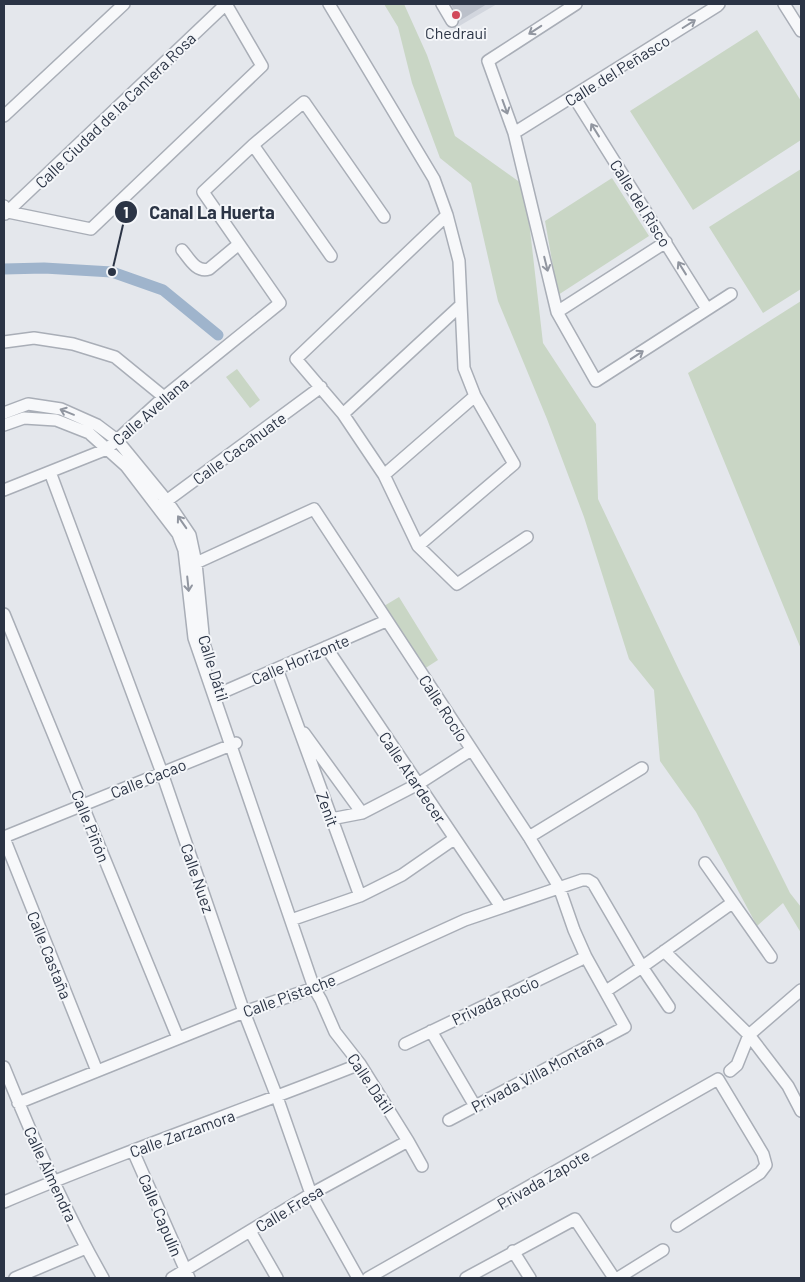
<svg xmlns="http://www.w3.org/2000/svg" width="805" height="1282" font-family="Barlow,sans-serif">
  <rect width="100%" height="100%" fill="#e4e7ec"/>
  <path fill="#d2d6de" d="M441,4H497L454,29Z"/>
  <path fill="#c9d6c5" d="M384,4H404L427,55L455,136L525,186L543,343L596,424L598,499L680,672L790,893L801,907V933L783,903L757,926L696,812L660,761L654,690L629,659L584,517L547,419L498,301L471,183L440,158L412,83L398,27Z
    M757,30L801,101V140L693,210L630,111Z
    M801,169V289L763,313L709,227Z
    M612,178L649,236L558,295L545,221Z
    M801,301V649L688,373Z
    M237,369L260,400L250,408L226,377Z
    M399,597L438,660L424,669L384,606Z"/>
  <g fill="none" stroke-linecap="round" stroke-linejoin="round">
    <path stroke="#9fb4cc" stroke-width="11" d="M4,269L44,268L112,272L163,290L218,335"/>
  </g>
  <path fill="#bbc0ca" d="M451,4H487L459,21Z"/>
  <g fill="none" stroke-linecap="round" stroke-linejoin="round">
    <g stroke="#a9aeb7" stroke-width="14">
      <path id="minor" d="M329,4L434,179L447,215L459,261L464,368L475,396L514,464L418,546
        M442,4L452,21
        M576,4L488,61L514,133L557,312L596,381L731,294
        M784,4L801,31
        M574,97L707,309
        M4,116L124,4
        M514,133L717,6L719,4
        M253,145L331,256
        M4,206L8,212L91,229L262,66L226,4
        M5,214L226,4
        M447,215L296,359L343,414L384,475L418,546L457,584L527,537
        M182,250C189,258 196,273 209,269L239,244
        M557,312L666,242
        M4,342L34,338L73,344L115,357L164,397
        M4,413L28,404L61,409L97,425L117,440L167,501L190,535L196,563L204,644L208,656
        M343,414L461,305
        M4,425L24,418L56,420L89,433L126,466L178,534L184,550L194,638L314,988L321,1000L335,1032L360,1064L408,1141L422,1166
        M50,472L162,773L244,1012L277,1097L311,1194L358,1278
        M384,475L475,396
        M4,490L107,449L164,397L280,303L203,192L253,145L304,102L384,217
        M161,505L321,387
        M196,563L314,509L529,837L559,887L574,930L586,957L625,1027L449,1120
        M4,614L178,1038
        M326,647L501,907
        M277,669L360,896
        M214,696L386,621
        M304,733L362,813
        M331,819L362,813L418,784L471,750
        M4,837L236,743
        M529,837L642,768
        M4,838L97,1071
        M705,863L771,957
        M291,920L360,896L402,875L454,839
        M664,951L749,1035L788,1086L801,1111
        M606,991L642,967L732,903
        M431,1031L475,1106
        M405,1044L586,957
        M4,1067C33,1139 65,1211 103,1278
        M730,1071L737,1065L749,1035L801,990
        M18,1103L244,1012L322,985L465,920L582,880H588L593,883L642,967L669,1007
        M133,1151L189,1278
        M4,1202C121,1152 242,1111 360,1064
        M250,1231L277,1278
        M513,1251L530,1278
        M15,1278L86,1248
        M172,1278L311,1194L408,1141
        M368,1278L718,1079L763,1154L766,1165L760,1173L677,1226
        M466,1278L575,1219L614,1278
        M618,1278L663,1250"/>
    </g>
    <use href="#minor" stroke="#f7f8fa" stroke-width="11"/>
  </g>
  <defs><path id="oneway-shaft" d="M-6 0H5M1.5-3L5.5 0L1.5 3" fill="none" stroke-width="1.6" stroke-linecap="round" stroke-linejoin="round" transform="scale(1.25)"/></defs>
  <g stroke="#9196a0">
    <use href="#oneway-shaft" transform="translate(689 24) rotate(-32)"/>
    <use href="#oneway-shaft" transform="translate(535 30) rotate(147)"/>
    <use href="#oneway-shaft" transform="translate(505 107) rotate(70)"/>
    <use href="#oneway-shaft" transform="translate(595 130) rotate(-122)"/>
    <use href="#oneway-shaft" transform="translate(546 264) rotate(76)"/>
    <use href="#oneway-shaft" transform="translate(682 268) rotate(-122)"/>
    <use href="#oneway-shaft" transform="translate(637 355) rotate(-33)"/>
    <use href="#oneway-shaft" transform="translate(67 412) rotate(-158)"/>
    <use href="#oneway-shaft" transform="translate(182 522) rotate(-125)"/>
    <use href="#oneway-shaft" transform="translate(188 584) rotate(84)"/>
  </g>
  <circle fill="#d1495b" stroke="#f4f6f9" stroke-width="2" cx="456" cy="15" r="5"/>
  <g text-anchor="middle" dominant-baseline="central" stroke-width="4" stroke-linejoin="round" paint-order="stroke">
    <g font-size="16" fill="#2b3445" stroke="#f4f6f9">
      <text x="456" y="32">Chedraui</text>
    </g>
    <g font-size="16" fill="#2b3445" stroke="#f4f6f9">
      <text transform="translate(617 70) rotate(-32)">Calle del Peñasco</text>
      <text transform="translate(115 110) rotate(-44)">Calle Ciudad de la Cantera Rosa</text>
      <text transform="translate(641 203) rotate(58)">Calle del Risco</text>
      <text transform="translate(150 411) rotate(-41)">Calle Avellana</text>
      <text transform="translate(239 448) rotate(-36)">Calle Cacahuate</text>
      <text transform="translate(300 659) rotate(-23)">Calle Horizonte</text>
      <text transform="translate(214 668) rotate(73)">Calle Dátil</text>
      <text transform="translate(444 708) rotate(57)">Calle Rocío</text>
      <text transform="translate(413 777) rotate(56)">Calle Atardecer</text>
      <text transform="translate(148 778) rotate(-22)">Calle Cacao</text>
      <text transform="translate(328 809) rotate(70)">Zenit</text>
      <text transform="translate(91 826) rotate(68)">Calle Piñón</text>
      <text transform="translate(198 878) rotate(71)">Calle Nuez</text>
      <text transform="translate(50 955) rotate(68)">Calle Castaña</text>
      <text transform="translate(289 995) rotate(-20)">Calle Pistache</text>
      <text transform="translate(495 1000) rotate(-25)">Privada Rocío</text>
      <text transform="translate(537 1073) rotate(-28)">Privada Villa Montaña</text>
      <text transform="translate(371 1083) rotate(56)">Calle Dátil</text>
      <text transform="translate(182 1133) rotate(-20)">Calle Zarzamora</text>
      <text transform="translate(51 1174) rotate(65)">Calle Almendra</text>
      <text transform="translate(543 1179) rotate(-30)">Privada Zapote</text>
      <text transform="translate(289 1208) rotate(-31)">Calle Fresa</text>
      <text transform="translate(161 1215) rotate(67)">Calle Capulín</text>
    </g>
  </g>
  <path fill="none" stroke="#2b3445" stroke-width="2" d="M112 272L126 212"/>
  <g fill="#2b3445" stroke="#f4f6f9" stroke-width="2">
    <circle cx="112" cy="272" r="5"/>
    <circle cx="126" cy="212" r="12"/>
  </g>
  <g font-size="15" text-anchor="middle" font-weight="bold" fill="#fff">
    <text x="126" y="218">1</text>
  </g>
  <g font-size="18" text-anchor="middle" font-weight="bold" fill="#2b3445" stroke="#f4f6f9" stroke-width="4" stroke-linejoin="round" paint-order="stroke">
    <text x="212" y="219">Canal La Huerta</text>
  </g>
  <rect width="805" height="1282" fill="none" stroke="#2b3445" stroke-width="10"/>
</svg>
